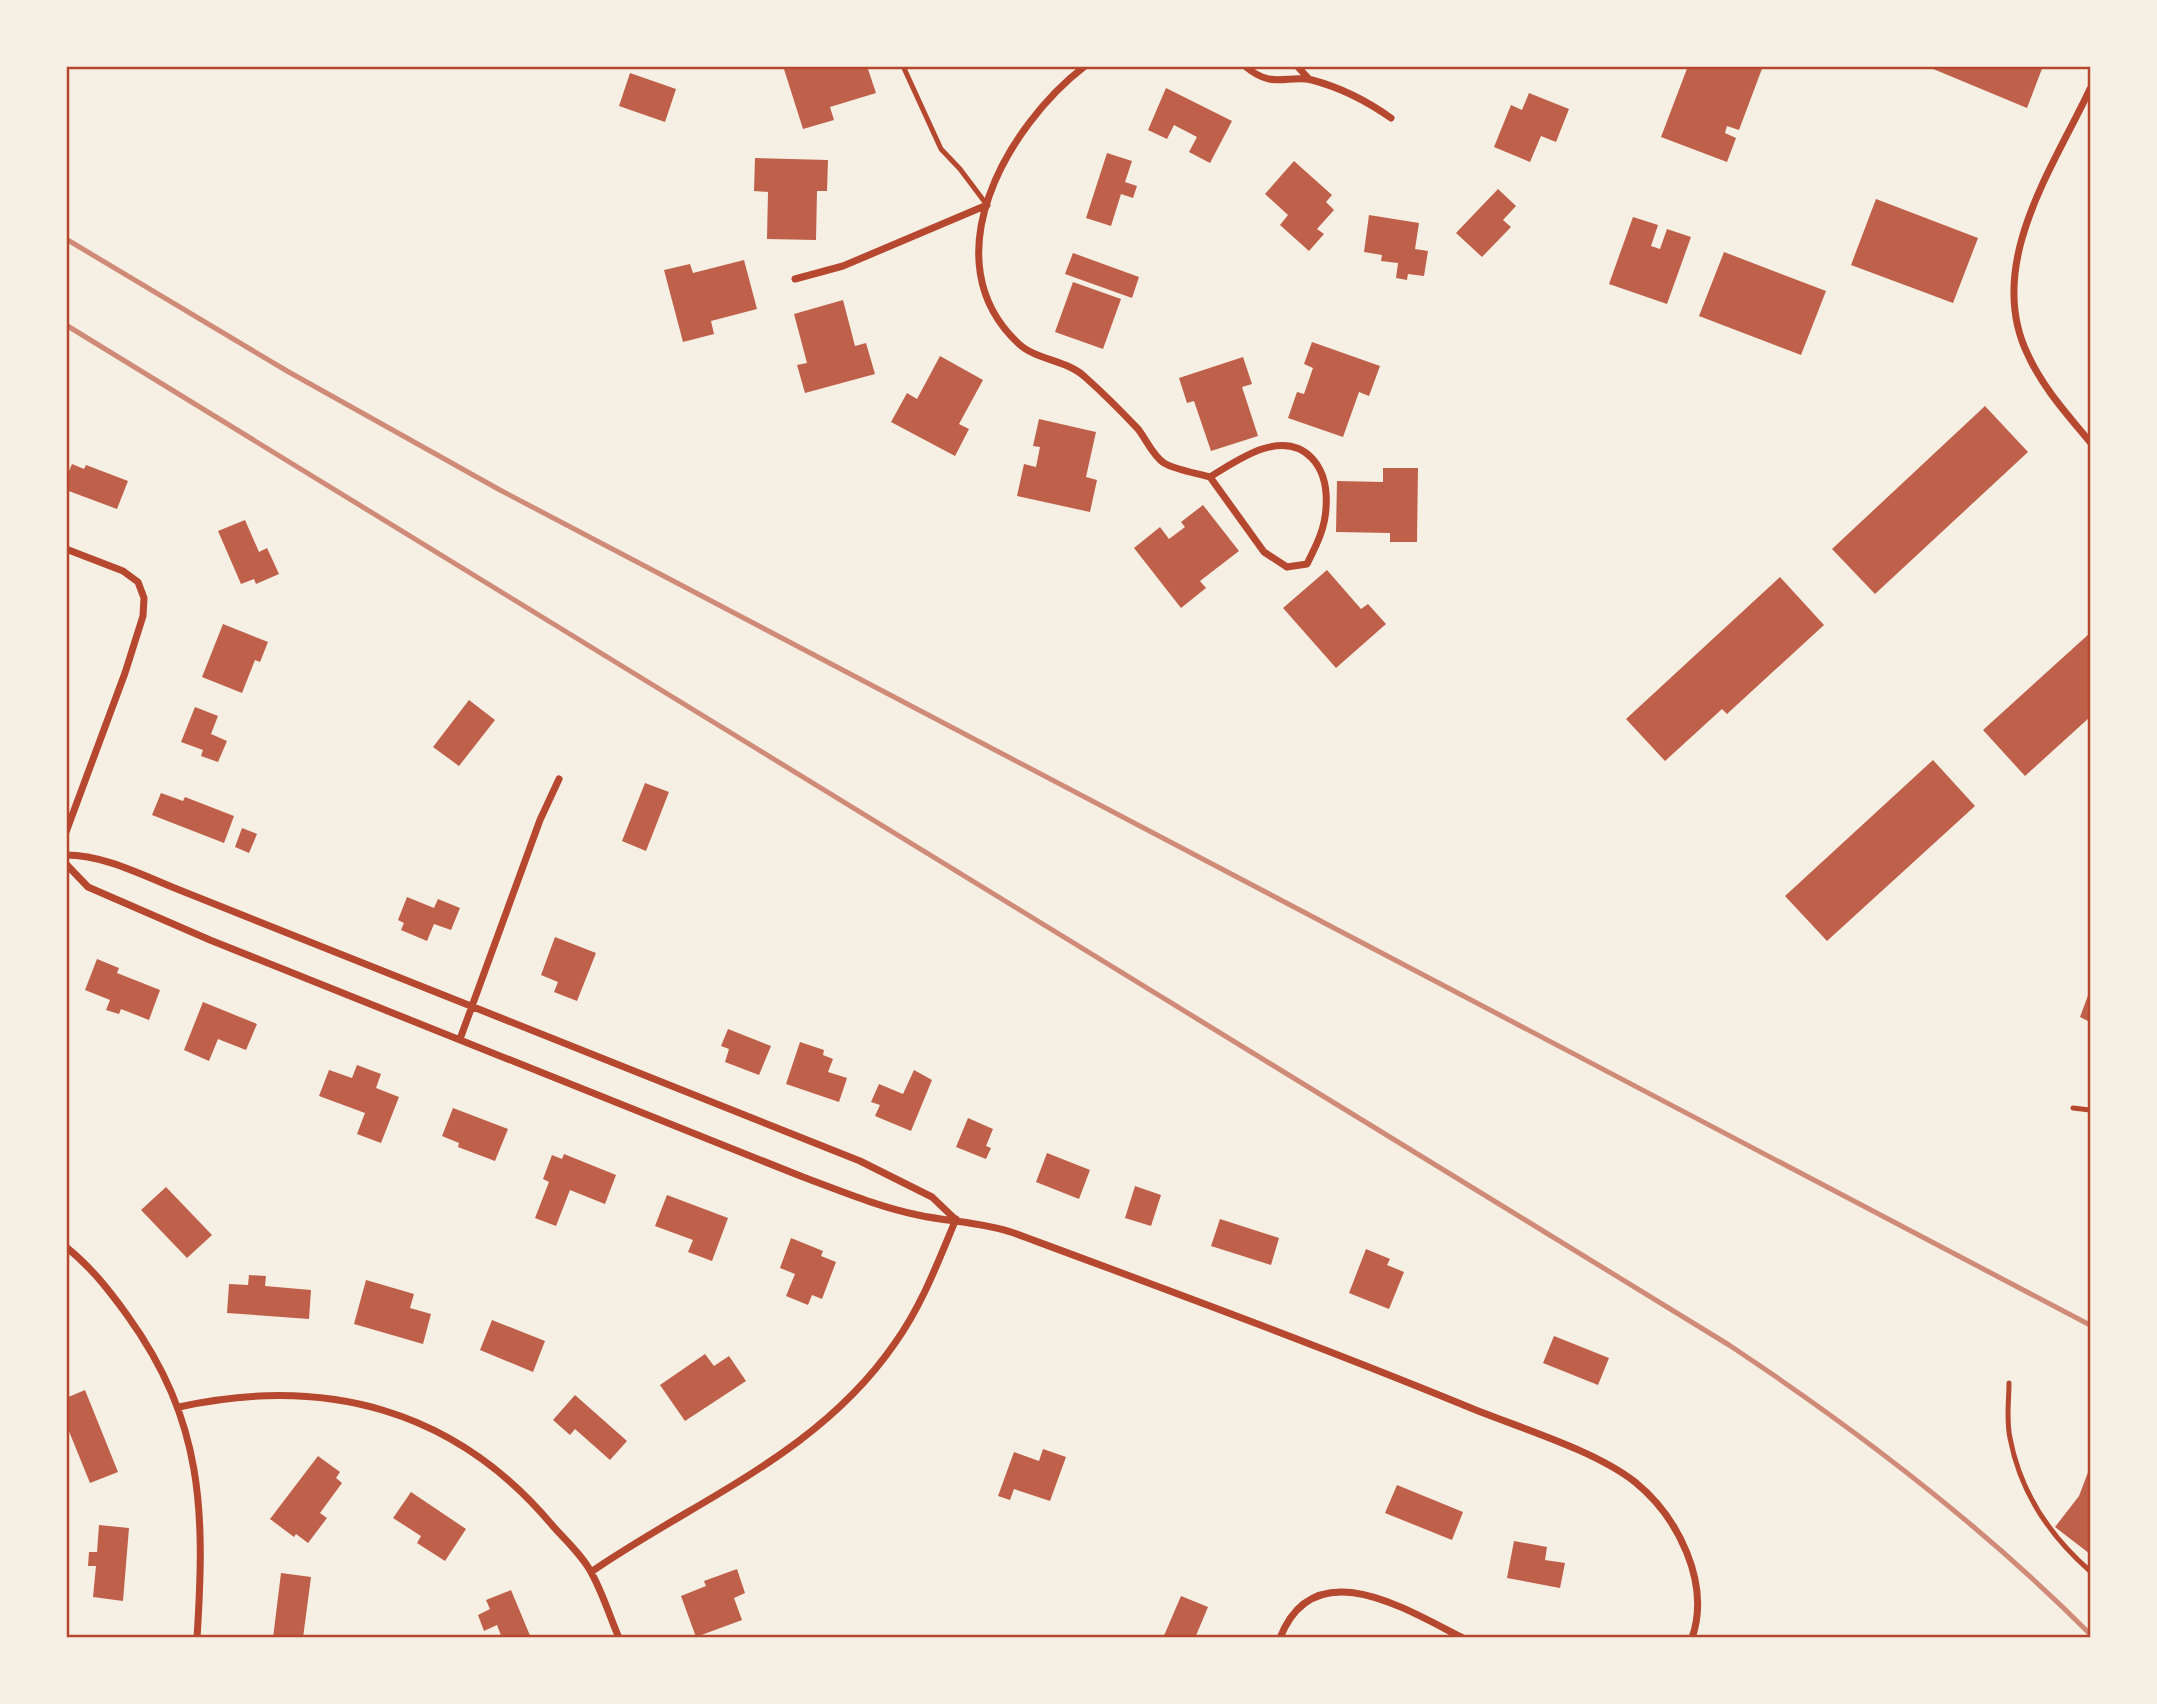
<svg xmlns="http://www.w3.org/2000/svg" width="2157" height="1704" font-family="'PT Sans Narrow',sans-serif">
  <rect width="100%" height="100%" fill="#f6efe4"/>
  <path fill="#bf614a" d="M783,66H867L876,93L830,107L834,120L803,129Z
    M1688,66H1763L1739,130L1727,126L1725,133L1736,138L1727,162L1661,137Z
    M1926,66H2043L2027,108Z
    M630,73L676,89L665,122L619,106Z
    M1166,88L1232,121L1210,163L1189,152L1197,137L1174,125L1167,139L1148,130Z
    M1529,93L1569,109L1556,142L1541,136L1530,162L1494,147L1511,105L1522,110Z
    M1107,153L1132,161L1125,182L1137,186L1133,198L1121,194L1111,226L1086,218Z
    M755,158L828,160L827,191H817L816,240L767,239L768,192L754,191Z
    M1294,161L1332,195L1326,202L1334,210L1317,229L1324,234L1309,251L1280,225L1288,215L1265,194Z
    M1498,189L1516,206L1503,220L1511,227L1482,257L1456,233Z
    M1876,199L1978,238L1953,303L1851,265Z
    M1369,215L1419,223L1415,249L1428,251L1424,276L1408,274L1407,280L1396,278L1398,263L1381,261L1382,255L1364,252Z
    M1633,217L1658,225L1651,246L1660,249L1667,229L1691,237L1667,304L1609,284Z
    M1724,252L1826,291L1801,355L1699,316Z
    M1073,253L1139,277L1132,298L1065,274Z
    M744,260L757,309L711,321L714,334L683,342L664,270L690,264L693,273Z
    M1073,282L1121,299L1103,349L1055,332Z
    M843,300L855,346L866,343L875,374L805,393L797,365L807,363L794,314Z
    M1312,342L1380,366L1369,396L1359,392L1343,437L1288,418L1297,392L1304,394L1313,368L1304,364Z
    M940,356L983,380L959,424L969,429L955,456L891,422L907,393L917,399Z
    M1243,357L1252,384L1242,387L1258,436L1211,451L1194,401L1187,403L1179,378Z
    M1985,406L2028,452L1875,594L1832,549Z
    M1039,419L1096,432L1086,477L1097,480L1090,512L1017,496L1024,464L1036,467L1040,447L1033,446Z
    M72,464L84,469L86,465L128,481L117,509L66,490V478Z
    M1383,468H1418L1417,542H1390V533L1336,532L1337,481L1383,482Z
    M1203,505L1239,551L1200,581L1206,588L1181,608L1134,548L1160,527L1169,539L1185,527L1181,522Z
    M245,520L259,552L267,548L279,574L256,584L254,579L241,584L218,531Z
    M1327,570L1361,609L1368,604L1386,624L1336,668L1283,608Z
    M1780,577L1824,625L1727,714L1722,709L1665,761L1626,719Z
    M223,624L268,642L260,662L255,660L242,693L202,677Z
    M2090,633V717L2025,776L1983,730Z
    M469,700L495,720L459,766L433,747Z
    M195,707L218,716L211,734L227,741L218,762L201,756L203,750L181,742Z
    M1933,760L1975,806L1827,941L1785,896Z
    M645,783L669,792L646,851L622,841Z
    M161,793L183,801L185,797L234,816L224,843L152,815Z
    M242,828L257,834L249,853L235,847Z
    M407,897L434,908L438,899L460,908L451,930L434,924L427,941L401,930L404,923L398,920Z
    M555,937L596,953L577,1001L554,992L558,982L541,975Z
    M97,959L119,968L117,973L160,990L149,1020L121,1009L119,1014L106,1010L110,1000L85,990Z
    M2090,990V1022L2080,1017Z
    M203,1002L257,1024L246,1050L218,1039L209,1061L184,1050Z
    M728,1029L771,1046L759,1075L725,1062L729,1049L721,1046Z
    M800,1042L824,1050L823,1055L833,1059L828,1072L847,1078L839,1102L786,1084Z
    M357,1065L381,1074L376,1088L399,1097L381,1143L357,1134L365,1113L319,1096L329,1070L352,1078Z
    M914,1070L932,1080L911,1131L875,1116L880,1105L871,1102L879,1084L903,1094Z
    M453,1108L508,1129L495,1161L458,1147L459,1143L442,1136Z
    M968,1118L993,1129L986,1146L991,1148L986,1159L956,1147Z
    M1047,1153L1090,1170L1079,1199L1036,1182Z
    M564,1154L616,1175L605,1204L570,1190L556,1226L535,1218L549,1182L543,1179L552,1155L562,1159Z
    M1135,1186L1161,1195L1151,1226L1125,1218Z
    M166,1187L212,1235L187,1258L141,1210Z
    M667,1195L728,1218L712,1261L688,1252L693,1240L655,1226Z
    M1220,1219L1279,1238L1271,1265L1211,1246Z
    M791,1238L823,1251L821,1256L836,1262L822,1299L812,1295L808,1305L786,1296L795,1274L780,1268Z
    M1366,1249L1390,1259L1387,1265L1404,1272L1389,1309L1349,1293Z
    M249,1275L266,1276L265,1286L311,1290L309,1319L227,1313L229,1284L248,1285Z
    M366,1280L414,1294L410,1308L431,1314L423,1344L354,1324Z
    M492,1320L545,1341L533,1372L480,1350Z
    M1554,1336L1609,1358L1598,1385L1543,1363Z
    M705,1354L714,1366L729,1356L746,1381L685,1421L660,1385Z
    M85,1390L118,1472L90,1483L66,1424V1398Z
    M575,1395L627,1441L610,1460L575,1429L570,1435L553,1420Z
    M1043,1449L1066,1457L1050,1501L1014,1489L1010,1500L998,1496L1014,1452L1039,1461Z
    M318,1456L340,1472L336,1478L342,1483L320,1513L327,1518L308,1543L296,1534L294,1537L270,1519Z
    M2090,1467V1554L2055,1527L2079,1496Z
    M1397,1485L1463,1512L1452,1540L1385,1513Z
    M411,1492L466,1529L445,1561L417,1543L421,1536L393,1518Z
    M99,1525L129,1528L123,1601L93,1597L96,1566H88L89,1552H97Z
    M1514,1541L1547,1547L1545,1560L1565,1563L1560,1588L1507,1578Z
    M737,1569L745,1593L734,1598L742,1620L696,1637L681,1596L706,1586L704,1581Z
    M281,1573L311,1577L303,1638H273Z
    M511,1590L531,1638H502L497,1625L484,1631L478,1615L490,1609L486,1600Z
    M1181,1596L1208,1607L1195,1638H1163Z"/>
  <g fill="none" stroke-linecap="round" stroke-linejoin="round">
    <path stroke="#b5482f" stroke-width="5" d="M903,66L941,149L960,169L987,205
      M2073,1108L2090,1110
      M2009,1383C2009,1400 2006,1420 2010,1438C2020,1491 2050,1536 2090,1571"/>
    <path stroke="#b5482f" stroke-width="7" d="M1085,66C1007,126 929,261 1019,344C1036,360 1067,360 1085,377C1103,393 1121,411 1138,429C1146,439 1153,456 1164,463C1176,470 1196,473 1210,477C1226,467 1244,455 1262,449C1306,435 1329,467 1326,508C1325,529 1316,546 1307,564L1287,567L1264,552L1210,477
      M1245,66C1272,90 1288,74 1312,80C1342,88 1367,101 1391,118
      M1297,66L1309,79
      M2090,89C2053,168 1984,265 2028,355C2043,388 2067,414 2090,442
      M795,279L843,266L987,205
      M66,549L123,571L138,582L144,598L143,616L125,673L66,832
      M66,855C104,855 142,875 177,889L860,1161L932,1197L955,1219
      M66,864L88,887L210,940L803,1177C841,1191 879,1207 918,1215C950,1222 982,1222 1014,1233C1165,1289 1317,1345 1466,1406C1516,1427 1593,1449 1635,1482C1678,1517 1711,1583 1692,1638
      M460,1039L540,820L559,779
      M66,1247C91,1267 109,1290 127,1315C204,1422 205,1511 197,1638
      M179,1407C325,1375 455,1409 552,1525C565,1540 583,1556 592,1574C603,1594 610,1617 619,1638
      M591,1572C697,1499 819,1454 895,1343C922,1305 938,1262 956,1219
      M1280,1638C1314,1550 1407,1610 1463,1638"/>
    <path stroke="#cf8b77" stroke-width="5" d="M66,239L287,371L500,490L2090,1325
      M66,325L1729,1345C1857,1430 1982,1525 2090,1634"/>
  </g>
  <rect width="2157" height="1704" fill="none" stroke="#f6efe4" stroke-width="136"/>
  <rect x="68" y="68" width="2021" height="1568" fill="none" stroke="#b5482f" stroke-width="2.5"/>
</svg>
